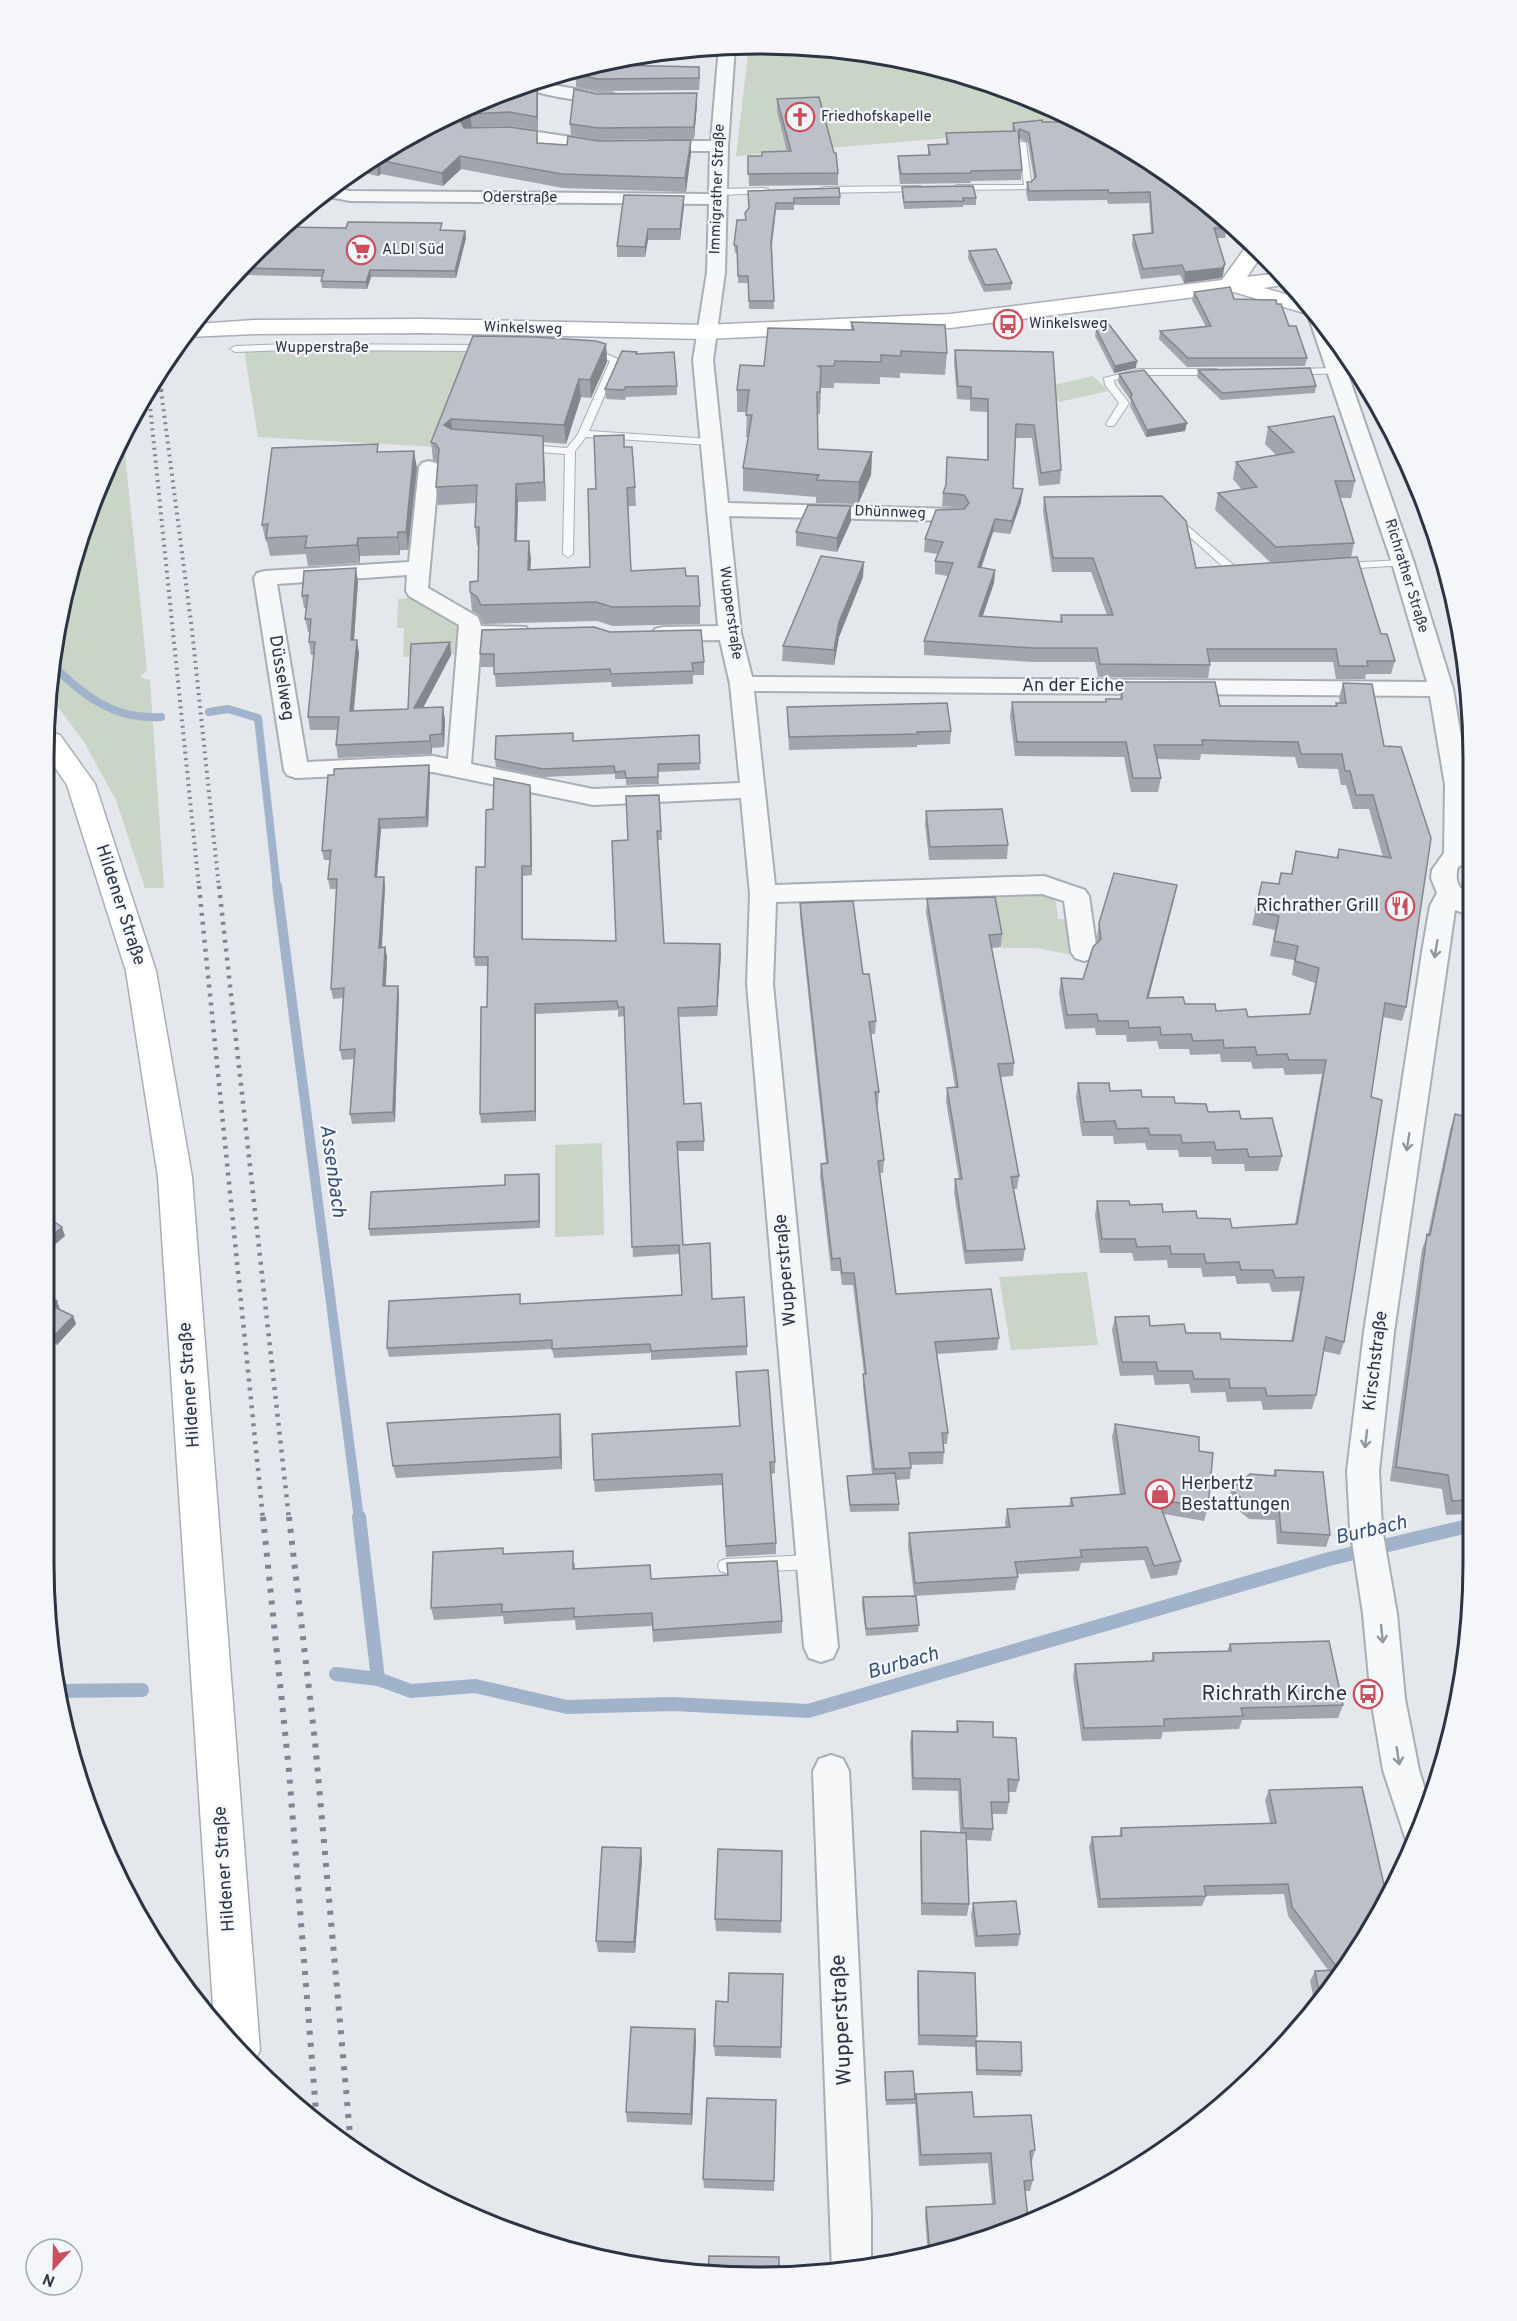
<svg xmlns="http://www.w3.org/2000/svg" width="1517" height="2321" font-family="Overpass,sans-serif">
  <rect width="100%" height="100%" fill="#e4e7ec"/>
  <path fill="#c9d5c6" d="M749,46L852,50L989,82L1087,126L736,156Z
    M475,348L437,447L258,437L244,349Z
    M1093,376L1108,391L1059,402L1045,387Z
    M123,434L147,670L140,677L150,680L164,888H145L116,800L84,742L50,696V665L68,573L117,443Z
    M410,598L457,624V654L403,657L404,628H397L398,599Z
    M993,892L1049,894L1056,903L1058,919H1070L1077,956L1036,948H1002Z
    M602,1143L604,1235L555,1237V1145Z
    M1087,1272L1098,1345L1011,1350L999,1277Z"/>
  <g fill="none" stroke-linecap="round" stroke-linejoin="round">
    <path stroke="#a1b3ca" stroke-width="8" d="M50,663C84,695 112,720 161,717
      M209,712L228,709L258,718L277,888"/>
    <path stroke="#a1b3ca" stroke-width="10" d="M277,886L359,1519"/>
    <path stroke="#a1b3ca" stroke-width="14" d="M359,1517L378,1679
      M336,1674L378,1679L411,1691L475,1686L567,1707L673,1704L808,1711L1329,1559L1468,1526
      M58,1691L142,1690"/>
    <g stroke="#a9aeb6" stroke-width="2">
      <path id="lane" d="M1019,141L1026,143L1032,189L955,190V186L958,185H1024Z
        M921,186L925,189L924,191L823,193L819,190L823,187Z
        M765,188L768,189V193L719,195L715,192L719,189Z
        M290,344L485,345L490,348L485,351L290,350L235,352L230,349L235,346Z
        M591,347L620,360L589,431L711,439L716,442L711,445L586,437L575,451L573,554L568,557L563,554L565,454L527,451L522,448L527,445L567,448L578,434L610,361L588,352V348Z
        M1337,368L1342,371L1340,373L1293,375L1288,372L1293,369Z
        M1140,369H1217L1222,372L1217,375H1140L1114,380L1115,385L1129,403L1114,426H1108L1106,424L1119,403L1105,385L1104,378Z
        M1176,516L1237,568L1246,569V573H1230L1172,521L1171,519Z
        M1403,560L1407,561V565L1342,569L1337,566L1342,563Z
        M813,1555L819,1557L821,1562L819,1567L813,1569L726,1573L720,1571L718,1566L720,1561L726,1559Z"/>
    </g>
    <g stroke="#a9aeb6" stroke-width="4">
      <path id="street" d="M719,46H735L728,146L725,272L713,360L728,503L955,509L963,510L966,515L963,520L955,521L729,516L741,633L752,677L1427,682L1392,563L1308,315L1311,311L1314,310L1326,324L1336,340L1414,563L1453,689L1469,785L1471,859L1458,867C1454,881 1459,889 1471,897V916L1455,910L1394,1332L1379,1471L1382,1528L1397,1614L1405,1699L1419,1770L1430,1806L1414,1845L1407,1843L1383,1770L1371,1699L1363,1614L1350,1528L1347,1471L1364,1332L1423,946L1430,906L1437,893L1431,878L1432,870L1444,853L1445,785L1430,696L754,691L775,885L1044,876L1085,890L1089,896L1097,952L1093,958L1084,961L1075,958L1071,952L1064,901L1042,894L776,902L773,984L838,1647L833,1658L821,1662L809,1658L804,1647L747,984L750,894L741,798L593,805L433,772L296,778L287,775L284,770L254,578L257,573L265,571L409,562L419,467L422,463L429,461L436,463L439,467L428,588L478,617L481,626L526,627L529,632L526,637L481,640L471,764L593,789L740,783L730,684L720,640L663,641L655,639L652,634L655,629L663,627L718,626L693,360L707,272L709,204L350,201L319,195L330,187L350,191L709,194L710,151H652L646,150L643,146L646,142L652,141H711ZM407,575L406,591L409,596L459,625L448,759L433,756L307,762L277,584Z
        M537,82L598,93H612L620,98C611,109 535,94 521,87Z
        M510,128L606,142L612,143L615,147L612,151C585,157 538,143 510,138H494L491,134L494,130Z
        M831,1755L843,1759L849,1771L871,2214V2265L832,2272L813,1771L819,1759Z"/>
    </g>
    <g stroke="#a9aeb6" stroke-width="3">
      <path id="secondary" d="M1248,244H1251L1262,255L1247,277L1279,273L1289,284L1264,288L1303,299L1317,314L1304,313L1234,292L950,328L705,339L423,333L254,334L188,337L196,324L254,320L423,319L705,325L950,314L1222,280Z
        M50,732L60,735L95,784L156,971L192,1177L260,2050L252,2067L214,2021L158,1177L126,971L67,785L50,760Z"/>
    </g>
    <use href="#lane" fill="#f7f8fa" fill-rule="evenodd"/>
    <use href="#street" fill="#f7f8fa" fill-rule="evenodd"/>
    <use href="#secondary" fill="#fff" fill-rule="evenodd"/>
    <path stroke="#7e8695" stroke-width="3" stroke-dasharray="1.5 4" stroke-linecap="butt" d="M160,378L162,391"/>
    <path stroke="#7e8695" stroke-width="4" stroke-dasharray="2 4.5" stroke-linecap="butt" d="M161,390L192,630L219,888
      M149,396L199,888"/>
    <path stroke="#7e8695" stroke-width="4.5" stroke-dasharray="3 6" stroke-linecap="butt" d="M199,886L263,1519
      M219,886L289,1519"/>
    <path stroke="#7e8695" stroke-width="6" stroke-dasharray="4 8" stroke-linecap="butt" d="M263,1517L289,1771L317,2124
      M289,1517L315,1741L351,2146"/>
  </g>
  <path fill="#a2a5ad" d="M613,65L700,78L699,90L598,91L576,87V75Z
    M537,82L538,130L510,126L478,127L537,131L538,143L567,145L598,141L691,140V153L686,192L563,188L461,169L443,186L381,174L378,176L355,171L443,117Z
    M597,94L697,104L694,139L599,140L571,135L570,124Z
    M777,99L834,153L838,173V185L749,186L748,156H762L787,152L777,111Z
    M1042,122L1102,137L1116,139L1226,218L1225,224L1227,228L1225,238H1217L1223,275L1221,278L1184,283L1180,275L1141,279L1132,245L1133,235L1151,233L1149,203L1108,204L1107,200L1028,201L1026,192L1027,182H1031L1034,179L1028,143L1020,139L1019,140L1022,170L1021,180L971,181L970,183L900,184L898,166V156H928V145L946,144V133L1012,131L1013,123Z
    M902,187L976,198V205H963V207L904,209L902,194Z
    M748,191L840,197V205H794V210H776L772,247L774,309H749L748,283H738V253H735L734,245L746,220L749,209Z
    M684,206L680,240H648L645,257H617V246Z
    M443,230L465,231L466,238L456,278L371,277L367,289L322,288L321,281L322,277L242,275L241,269Z
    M969,251L1012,283L1011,290L984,292L968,258Z
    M1194,292L1234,299L1289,326L1307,358L1305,366L1187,367L1159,339L1160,331L1206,327L1192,300Z
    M851,322L947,353L945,375L900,373V378L880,377V384L834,383V388H821L820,414H817L818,449L872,452L871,475L858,504L816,503V497L743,491V468L748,437H746L747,412H737V390L764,366L851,330Z
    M1096,329L1136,368L1114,373L1095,336Z
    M473,336L606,344L607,362L591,398L581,397L566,444L543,442L546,501L518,502L517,541L531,559L530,570L590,567L596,489L625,447L635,487L636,506H628L631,571L686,576L700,606V624L613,626L597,621L483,624L479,615L472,611L470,592L478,581L479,546H477L475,527L476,503L438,505L436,487L438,462L433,460L431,442Z
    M955,350L1053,352L1061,470L1060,484L1039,486L1032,438H1016L1013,488L1021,502L1010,534L993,532L981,568L995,570L994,583L982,617L1060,622L1061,615H1107L1091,572H1052L1043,511L1044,497L1196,568L1271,563L1215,510L1218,493L1242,490L1233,479L1236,462L1276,455L1265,444L1268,427L1355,481L1351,498H1340L1354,543L1351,558L1381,634L1395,661L1391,674H1366L1365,679H1336L1333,662H1210V665L1208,678L1098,677L1095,662H1032L924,655V641L948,576L935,574V561L938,554L924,552L925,539L964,509L963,508L942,506L943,493L987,460V412L970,411V400L957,399L954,362Z
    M637,354L677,386V395L626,397L625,400L606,399L605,389Z
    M1198,370L1316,386L1315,393L1221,400L1197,377Z
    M1119,374L1185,431L1146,437L1130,406L1131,401L1118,382Z
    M1385,419L1400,443L1409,468H1401L1384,423Z
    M379,452L417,468L408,550H400V555L360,556V563L308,566L306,554L270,556L267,542H266L262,525Z
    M851,521L837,552L796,546V532Z
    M863,577L839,637L834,665L782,661L783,646Z
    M358,581L354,640L359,653L354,711L408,709L450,642L451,655L423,708L445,720L444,747L432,748V754L338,758L336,745L337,730H310L308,717L314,655H311L309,642L310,632H308L305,619L306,608H304L302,596Z
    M482,630L704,662V675H693V684L612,687L611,682L496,687L494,667H481L480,654Z
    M1122,682L1220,706H1335L1336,703H1340L1339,698L1343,683L1384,746L1406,1007L1402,1021L1383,1017L1371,1097L1344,1342L1340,1355L1323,1351L1316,1395L1312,1409L1263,1410L1261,1401L1227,1402L1225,1392L1191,1393L1189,1384L1155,1385L1153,1375L1120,1376L1112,1330L1115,1317L1150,1326L1221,1339L1291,1341L1300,1291L1272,1292L1269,1283L1237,1284L1235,1276L1203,1277L1201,1268H1168L1167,1260L1134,1261L1132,1253H1100L1095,1215L1097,1201L1130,1205L1197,1218L1232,1228L1295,1224L1322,1074L1285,1075L1283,1068L1253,1069L1251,1062H1221L1220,1054L1190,1055L1189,1049H1159L1157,1041L1127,1042L1126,1035H1096L1095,1028L1065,1029L1059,993L1061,978L1083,979L1098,942L1097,937L1099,923L1174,899L1148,998L1248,1017L1309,1014L1315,983L1292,975L1294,960L1270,956L1275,930L1252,925L1262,882L1278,884L1281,873L1291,874L1296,851L1336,858L1339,849L1383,857L1369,809H1353L1346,785H1341L1338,769L1298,768L1295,757L1201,754L1200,760L1157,759L1161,778L1158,792H1131L1124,757L1015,756L1010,716L1012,702H1105L1106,699H1120Z
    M787,707L951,731L950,744L917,745V747L789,750Z
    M699,735L700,770L658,772L659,784L626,785V779H615V774L544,777L496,767L495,759L574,741Z
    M429,765L430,774L428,827L381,829L377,877H384L385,887L382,947H385L387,957L386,986L399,996L395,1122L352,1124L350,1114L354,1059L342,1060L340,1050L344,998L333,999L331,989L337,889H330L328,879L330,860H324L322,851Z
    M531,795L532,875L523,876V939L616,941L628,840L659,795L662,840H658L664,943L721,953L717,1016L678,1017L684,1104L704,1141V1151H677L683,1245L712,1299L747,1346V1355L651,1360V1353L554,1358L552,1349L389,1357L387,1348L521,1304L682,1295L679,1254L633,1257L624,1016L618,1017V1010L536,1014V1121L481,1123L480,1114L487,1007L488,966H475L474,957L493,809Z
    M926,811L1008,845L1007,859L929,860L925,824Z
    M927,899L1002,934L1001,947L992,948L1014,1063L1013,1076L1001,1077L1019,1176L1017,1189H1014L1025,1249L1023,1261L965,1264L954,1192L955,1179H959L946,1101L947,1088L955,1087L926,912Z
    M800,903L876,1021L875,1034H871L879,1092L878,1105H877L884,1160L883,1173H880L896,1294L999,1338L997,1350L937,1354L948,1433L947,1444H943L944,1452L943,1464L911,1465L910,1479L896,1480L899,1504V1511L850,1512L847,1482V1476L872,1474L863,1386L864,1374L853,1285H842L840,1271H831L820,1176L821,1164L826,1163L800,916Z
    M1470,1021V1053L1466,1052Z
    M1078,1083L1110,1091L1175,1103L1241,1119L1282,1156L1278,1171H1245L1244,1164H1212L1211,1157H1179L1178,1150H1147L1145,1143L1114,1144L1113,1136H1082L1076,1097Z
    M1455,1114L1470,1118L1468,1514L1446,1515L1442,1489L1390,1481L1422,1249L1428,1234L1450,1130Z
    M539,1174L540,1228L370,1236L369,1229Z
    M50,1297L57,1301L60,1309L73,1316L76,1324L57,1345L50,1341Z
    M736,1372L775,1462V1473L771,1474L776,1543V1554L726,1557L722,1485L595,1492L594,1480L739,1426Z
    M560,1414L561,1426L562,1469L396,1478L393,1466Z
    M1115,1424L1199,1451L1208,1507L1204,1521L1164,1514L1181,1561L1177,1575L1151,1579L1144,1560L1081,1563L1079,1571L1017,1574L1018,1577L1015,1590L914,1596L908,1546L909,1533L1006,1528L1005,1523L1007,1509L1069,1506L1071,1498L1120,1495L1112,1437Z
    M1275,1470L1330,1535L1326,1547L1277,1544L1275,1520L1249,1519L1228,1502L1231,1490L1273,1476Z
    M504,1554L575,1563V1569L651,1579L782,1621V1633L653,1642L652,1626L576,1630L575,1620L504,1624L503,1616L434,1620L431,1608Z
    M863,1597L919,1625L918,1632L866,1636L862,1604Z
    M1230,1644L1343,1705L1338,1718L1242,1720L1239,1729L1163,1732L1161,1739L1082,1741L1073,1677L1075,1664L1151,1661L1153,1653L1227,1651Z
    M957,1721L993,1737L1019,1780L1016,1792H1008L1009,1802L1007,1814H992L993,1829L991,1841L967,1840L969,1904L967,1916L921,1915L920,1843L921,1831L960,1832L958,1791L912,1790L910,1743L912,1731L956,1732Z
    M1269,1790L1387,1898L1315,2005L1310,1981L1315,1971L1328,1970L1288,1916L1284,1894L1206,1896L1202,1906L1098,1908L1089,1847L1092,1837L1119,1836L1121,1828L1270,1823L1265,1800Z
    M782,1851L781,1933L716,1931L715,1919Z
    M642,1860L635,1953L598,1952L596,1941Z
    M973,1903L1020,1934L1018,1946L975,1947L971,1915Z
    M918,1971L977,2036L976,2041L1022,2071L1021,2076L976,2075L975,2047L918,2045L917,1983Z
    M783,1974L781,2058L715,2056L714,2046Z
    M696,2040L692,2125L627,2122L626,2112Z
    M885,2072L915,2099L916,2094L974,2117L1035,2150L1032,2161H1031L1033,2180L1030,2191H1025L943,2253L928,2256L925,2216L926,2207L992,2204L988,2163L919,2166L915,2104L886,2105L884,2077Z
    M776,2100L774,2191L704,2188L703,2179Z"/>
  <path fill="#84868d" d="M537,82L538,93V130L537,117Z
    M697,93V104L694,139V127Z
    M470,114L472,128L461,134L460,120L464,115Z
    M1020,129V139L1017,141L1018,131Z
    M691,140V153L686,192L685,178Z
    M460,156L461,169L443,186L442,173Z
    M379,160L381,174L378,176L377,162Z
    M684,196V206L680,240V229Z
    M648,229V240L645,257V247Z
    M465,231L466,238L456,278L455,271Z
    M1225,264L1223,275L1221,278L1184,283L1185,272Z
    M370,270L371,277L367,289L366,282Z
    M606,344L607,362L591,398L590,380Z
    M1137,361L1136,368L1114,373L1115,366Z
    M579,379L581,397L566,444L564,425Z
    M451,419L453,437L444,425Z
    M1187,423L1185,431L1146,437L1147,430Z
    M543,436L544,455L546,501L544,482Z
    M414,451L417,468L408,550L406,532Z
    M872,452L871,475L858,504L859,482Z
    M516,484L518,502L516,560L515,541Z
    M1023,489L1021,502L1010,534L1012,521Z
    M851,506V521L837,552V538Z
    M995,519L993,532L977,581L978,567Z
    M398,532L400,550V555L398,537Z
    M358,538L360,556V563L357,545Z
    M529,541L531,559L529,588L528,570Z
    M864,562L863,577L839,637L834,665V650L839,622Z
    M356,568L358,581L353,653L351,640Z
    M995,570L994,583L978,630L979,616Z
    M357,640L359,653L352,724L350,711Z
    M450,642L451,655L416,721L414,708Z
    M443,707L445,720L444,747L442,734Z
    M430,735L432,748V754L430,741Z
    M429,765L430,774L428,827L426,817Z
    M530,785L531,795L532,875L531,866Z
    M379,819L381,829L376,887L375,877Z
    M522,866L523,876V949L522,939Z
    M384,877L385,887L381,957L379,948Z
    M1177,885L1174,899L1145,1012L1147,998Z
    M720,944L721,953L717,1016V1006Z
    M385,947L387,957L385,996L383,986Z
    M398,986L399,996L395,1122L393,1112Z
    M535,1004L536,1014V1121L535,1111Z
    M539,1174L540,1181V1228L539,1221Z
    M62,1227L65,1236L50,1249V1237Z
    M57,1301L60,1310L52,1306Z
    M73,1316L76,1324L57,1345L54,1336Z
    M560,1414L561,1426L562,1469L560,1457Z
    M641,1848L642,1860L635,1953L634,1942Z
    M695,2029L696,2040L692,2125L691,2114Z"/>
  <path fill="#bcc0c9" stroke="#84868d" stroke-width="1.5" d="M603,63L613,65L699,67V78L598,79L576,75L577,67Z
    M537,82V117L509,112L470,114L464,115L460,120L464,128L509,127L537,131V143L567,145L568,136L598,141L691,140L685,178L562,174L460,156L442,173L379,160L377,162L371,161L443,117Z
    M574,89L597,94L697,93L694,127L599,128L570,124Z
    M819,97L834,153H836L838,173L748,174V156H762V152L791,151L777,99Z
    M1042,120V122H1078L1101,133L1102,137H1111L1116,139L1222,216L1227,228H1214L1225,264L1222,268L1185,272L1182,265L1143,269L1133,235L1153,233L1150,192L1109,193L1108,190L1029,191L1027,182H1031L1036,177L1029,133L1020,129L1018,131L1022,170L971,171V173L901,174L898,156L930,155L928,145L948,144L946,133L1015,131L1013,123Z
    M973,186L976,198H963L964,201L904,202L902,187Z
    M839,188L840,197L794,198V203H776L771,241L774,301H749L748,276H738L737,246L734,245L737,220H746L745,213L749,208L748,191Z
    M624,195L684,196L680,229H648L645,247L617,246Z
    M348,222L442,223L440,230L465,231L455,271L370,270L366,282L321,281L324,270L241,268L285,227L346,228Z
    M996,249L1012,283L985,285L969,251Z
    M1230,287L1234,299L1276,300L1277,304H1281L1289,326H1296L1307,358H1188L1160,331L1211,326L1194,292Z
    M851,322L945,325L947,353L901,351V356L881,355V362L835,361L834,366H817L821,367L820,392H817L818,449L872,452L859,482L816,480L819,475L743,468L752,415H746L749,390H737L740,365L764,366L768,328L854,330Z
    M1107,322L1137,361L1115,366L1096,329Z
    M473,336L535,337L596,341L606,344L590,380L579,379L564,425L451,419L444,425L451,429L543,436L544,482L516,484L515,541H529L528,570L590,567L588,489H596L594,436L624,435V447H632L635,487L627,488L631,571L685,568L686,576H698L700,606L612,607L596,602L481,605L477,597L470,592V582L478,581L479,527H475L477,485L436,487L439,449L436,444L431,442Z
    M955,350L1053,352L1061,470L1041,473L1034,425L1016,424L1013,488L1023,489L1012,521L995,519L978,567L995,570L979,616L1062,622L1061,615H1113L1093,558H1053L1044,497L1162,496L1186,521L1196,568L1357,557L1381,634H1387L1395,661H1367L1368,666H1339L1336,649H1207L1210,665L1100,664L1097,648H1033L924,641L953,563L935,561L943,542L925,539L936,510L964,509L969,503L964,495L943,493L946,485L947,457L988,460V399L971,398V387L958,386Z
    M622,351L637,352L636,354L674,352L677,386L625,387L624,390L605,389Z
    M1310,368L1316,386L1222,393L1198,370Z
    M1144,370L1187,423L1147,430L1131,398L1132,394L1119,374Z
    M1334,416L1355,481H1335L1354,543L1276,547L1218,493L1257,487L1236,462L1294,452L1268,427Z
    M378,444L377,452L414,451L406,532H398V537L358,538L357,545L305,548L307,536L266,538L268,524L262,525L272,448Z
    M808,505L851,506L837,538L796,532Z
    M821,556L864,562L839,622L834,650L783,646Z
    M356,568L351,640H357L350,711L408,709L411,644L450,642L414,708L443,707L442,734L430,735V741L336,745L339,717H308L315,642H309L311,619H305L308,595L302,596L304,571Z
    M594,627L610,632L701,630L704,662L692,663L693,671L611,674L610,669L494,674V654H480L482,630Z
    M1122,682H1215L1220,706H1337L1336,703H1346L1343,683L1372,684L1384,746L1401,747L1431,838L1406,1007L1385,1003L1371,1097L1382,1100L1344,1342L1326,1337L1316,1395L1267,1396L1265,1388H1230L1229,1379H1194L1192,1371H1158L1156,1362H1122L1115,1317L1149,1316L1150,1326L1184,1324L1186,1333H1220L1221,1339L1293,1341L1304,1277L1275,1278L1273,1270H1241L1239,1262L1206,1263L1204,1254H1171L1170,1246L1137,1247L1135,1239H1102L1097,1201H1129L1130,1205L1162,1204L1163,1212L1196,1211L1197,1218L1230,1219L1232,1228L1297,1224L1326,1060H1289L1287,1054L1257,1055L1255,1047L1224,1048L1223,1040L1193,1041L1191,1034L1161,1035L1160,1027L1129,1028L1128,1021H1098L1097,1014L1067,1015L1061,978L1083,979L1093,947L1101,939L1099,923L1114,873L1177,885L1147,998L1183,997L1185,1004H1215L1216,1011L1246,1009L1248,1017L1310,1014L1319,968L1295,961L1298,946L1274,941L1279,916L1255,911L1262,882L1279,884L1281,873L1292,874L1296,851L1338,858L1339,849L1391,858L1373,795H1356L1350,771H1345L1342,754H1301L1298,742L1202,740L1203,745H1154L1161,778H1133L1126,742H1017L1012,702H1106V699H1122Z
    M947,703L951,731L917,732L918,734L789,737L787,707Z
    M573,733V741L699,735L700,763L658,764V777L626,778L625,771L615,772L614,766L543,769L495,759L496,736Z
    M429,765L426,817L379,819L375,877H384L379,948L385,947L383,986H398L393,1112L350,1114L355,1049L340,1050L344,988L331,989L337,879H328L331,850L322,851L328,775H334V769Z
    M494,778L530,785L531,866H522V939L616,941L612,841L628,840L626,796L659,795L661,831H657L664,943L720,944L717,1006L678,1008L684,1104L701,1103L704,1141L677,1142L683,1245L710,1243L712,1299L744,1297L747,1346L651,1351L650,1344L552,1349V1340L387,1348L389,1301L520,1294V1304L682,1295L679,1245L632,1247L624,1007H618L617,1001L535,1004V1111L480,1114L481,1007H487L488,957H474L476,867H485L486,810L493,809Z
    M1002,809L1008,845L930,847L926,811Z
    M995,897L1002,934L989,935L1014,1063L998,1064L1019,1176L1011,1177L1025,1249L966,1251L955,1179H962L947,1088L958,1087L927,899Z
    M853,901L863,974H869L876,1021L869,1022L879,1092H875L884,1160L878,1161L896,1294L991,1289L999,1338L935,1342L948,1433H942L944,1452L909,1453L911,1468L874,1469L863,1374H866L854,1273H842L840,1258L832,1259L821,1164L828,1163L800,903Z
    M1078,1083H1109L1110,1091L1141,1090L1142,1097H1174L1175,1103L1206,1104L1208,1112L1239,1111L1241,1119L1272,1118L1282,1156L1249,1157L1247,1149L1216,1150L1214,1142L1182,1143L1181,1135H1150L1148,1128L1117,1129L1115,1121L1084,1122Z
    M1455,1114L1470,1118L1468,1500L1452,1501L1448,1475L1396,1467L1427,1234L1430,1235Z
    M539,1174V1221L369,1229L371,1192L505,1185V1175Z
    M50,1219L62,1227L50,1237Z
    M50,1297L57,1301L52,1306L73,1316L54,1336L50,1334Z
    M768,1370L775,1462H770L776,1543L726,1546L722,1474L594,1480L592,1434L740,1426L736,1372Z
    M560,1414V1457L393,1466L387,1423Z
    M1115,1424L1199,1437V1451L1213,1453L1208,1507L1158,1500L1181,1561L1154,1566L1147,1547L1080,1550L1082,1557L1015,1562L1018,1577L915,1583L909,1533L1010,1527L1007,1509L1073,1506L1071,1498L1125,1494Z
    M1275,1470L1323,1472L1330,1535L1281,1532L1279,1509L1253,1507L1231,1490L1250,1474L1276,1476Z
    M895,1473L899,1504L850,1505L847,1476Z
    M503,1548V1554L573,1551V1569L650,1565L651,1579L728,1575L727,1563L777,1561L782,1621L653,1630L652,1613L574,1617V1608L502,1612V1604L431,1608L433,1552Z
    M916,1596L919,1625L866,1629L863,1597Z
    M1329,1641L1343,1705L1241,1708L1243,1716L1164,1719V1726L1084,1728L1075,1664L1154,1661L1153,1653L1231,1651L1230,1644Z
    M957,1721L993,1722V1737L1016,1738L1019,1780L1008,1779L1009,1802H991L993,1829L963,1828L960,1779L913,1778L912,1731L958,1732Z
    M1362,1787L1387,1898L1382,1906H1380V1908L1320,1998L1315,1971L1339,1970L1292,1907L1288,1884L1204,1886L1206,1896L1100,1899L1092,1837L1122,1836L1121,1828L1276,1823L1269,1790Z
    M921,1831L966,1833L969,1904L922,1903Z
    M602,1847L641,1848L634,1942L596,1941Z
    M718,1849L782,1851L781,1921L715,1919Z
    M1016,1901L1020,1934L977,1936L973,1903Z
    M918,1971L975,1973L977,2036L919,2035Z
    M729,1973L783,1974L781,2047L714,2046L716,2001L728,2002Z
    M631,2027L695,2029L691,2114L626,2112Z
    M976,2041L1021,2042L1022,2071L977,2070Z
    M913,2071L915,2099L886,2100L885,2072Z
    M972,2092L974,2117L1031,2115L1035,2150L1030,2151L1033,2180L1024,2181L1028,2218L943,2253L930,2255L926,2207L995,2204L991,2153L921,2155L916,2094Z
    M707,2098L776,2100L774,2181L703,2179Z
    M709,2256L779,2257V2276L708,2275Z"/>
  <defs><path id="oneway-shaft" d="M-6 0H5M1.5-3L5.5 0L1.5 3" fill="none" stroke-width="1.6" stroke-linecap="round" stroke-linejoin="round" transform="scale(1.5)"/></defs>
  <g stroke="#92969f">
    <use href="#oneway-shaft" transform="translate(1436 949) rotate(99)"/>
    <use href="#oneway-shaft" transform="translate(1408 1142) rotate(99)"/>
    <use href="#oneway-shaft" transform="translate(1366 1439) rotate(97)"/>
    <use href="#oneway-shaft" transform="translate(1382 1634) rotate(84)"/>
    <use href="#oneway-shaft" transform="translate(1398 1756) rotate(81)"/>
  </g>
  <defs>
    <g id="church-ring" transform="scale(1.5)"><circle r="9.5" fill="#f4f6f9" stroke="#cb4f5c" stroke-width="1.5"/><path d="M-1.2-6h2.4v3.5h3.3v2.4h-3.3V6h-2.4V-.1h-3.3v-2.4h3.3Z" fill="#cb4f5c"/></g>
    <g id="supermarket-ring" transform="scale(1.5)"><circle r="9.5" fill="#f4f6f9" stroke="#cb4f5c" stroke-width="1.5"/><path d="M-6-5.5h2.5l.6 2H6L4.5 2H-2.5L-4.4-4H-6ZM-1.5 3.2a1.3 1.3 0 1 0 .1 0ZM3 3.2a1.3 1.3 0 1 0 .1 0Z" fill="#cb4f5c"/></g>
    <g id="bus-ring" transform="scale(1.5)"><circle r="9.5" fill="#f4f6f9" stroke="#cb4f5c" stroke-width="1.5"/><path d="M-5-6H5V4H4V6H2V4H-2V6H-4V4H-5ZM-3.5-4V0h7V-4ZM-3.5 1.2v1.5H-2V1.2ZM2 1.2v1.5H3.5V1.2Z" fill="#cb4f5c"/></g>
    <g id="restaurant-ring" transform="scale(1.5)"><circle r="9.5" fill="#f4f6f9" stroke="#cb4f5c" stroke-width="1.5"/><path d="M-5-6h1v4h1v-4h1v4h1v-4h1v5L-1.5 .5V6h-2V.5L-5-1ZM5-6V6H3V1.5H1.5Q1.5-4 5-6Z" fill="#cb4f5c"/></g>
    <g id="shop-ring" transform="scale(1.5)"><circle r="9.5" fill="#f4f6f9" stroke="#cb4f5c" stroke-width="1.5"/><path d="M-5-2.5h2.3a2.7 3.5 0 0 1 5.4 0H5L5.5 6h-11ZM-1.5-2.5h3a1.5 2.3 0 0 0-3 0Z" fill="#cb4f5c"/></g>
  </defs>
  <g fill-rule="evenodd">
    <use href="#church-ring" x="800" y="117"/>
    <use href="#supermarket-ring" x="361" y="250"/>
    <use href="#bus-ring" x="1008" y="324"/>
    <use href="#restaurant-ring" x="1400" y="906"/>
    <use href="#shop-ring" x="1160" y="1494"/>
    <use href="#bus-ring" x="1368" y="1694"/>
  </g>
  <g text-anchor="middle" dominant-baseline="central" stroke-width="4.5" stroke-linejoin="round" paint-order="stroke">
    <g font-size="15" fill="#2c3444" stroke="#f4f6f9" text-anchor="start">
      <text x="821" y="117">Friedhofskapelle</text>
      <text x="382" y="250">ALDI Süd</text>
      <text x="1029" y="324">Winkelsweg</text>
    </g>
    <g font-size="15" fill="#2c3444" stroke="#f4f6f9">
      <text transform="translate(718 189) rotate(-88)">Immigrather Straße</text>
      <text x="520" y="198">Oderstraße</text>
      <text transform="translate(523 329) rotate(2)">Winkelsweg</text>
      <text x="322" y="348">Wupperstraße</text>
      <text transform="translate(890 513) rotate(2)">Dhünnweg</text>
      <text transform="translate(1406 576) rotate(73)">Richrather Straße</text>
      <text transform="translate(730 613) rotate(82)">Wupperstraße</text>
    </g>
    <g font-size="18" fill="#2c3444" stroke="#f4f6f9">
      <text transform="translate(281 678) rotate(81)">Düsselweg</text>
      <text x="1073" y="686">An der Eiche</text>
      <text transform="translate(120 905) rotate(72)">Hildener Straße</text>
      <text transform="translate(786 1270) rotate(-95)">Wupperstraße</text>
      <text transform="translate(1376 1361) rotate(-83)">Kirschstraße</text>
      <text transform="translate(190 1385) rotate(-94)">Hildener Straße</text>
      <text transform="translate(225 1869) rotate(-94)">Hildener Straße</text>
    </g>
    <g font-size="18" fill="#2c3444" stroke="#f4f6f9" text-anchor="end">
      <text x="1379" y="906">Richrather Grill</text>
      <text x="1181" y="1484" text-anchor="start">Herbertz<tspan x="1181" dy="21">Bestattungen</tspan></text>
    </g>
    <g font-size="20" font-style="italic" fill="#375177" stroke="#f4f6f9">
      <text transform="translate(332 1171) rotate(82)">Assenbach</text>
      <text transform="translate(1371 1531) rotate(-13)">Burbach</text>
      <text transform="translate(903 1664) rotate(-16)">Burbach</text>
    </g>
    <g font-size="21" fill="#2c3444" stroke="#f4f6f9" text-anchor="end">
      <text x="1347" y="1694">Richrath Kirche</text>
    </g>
    <g font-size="21" fill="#2c3444" stroke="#f4f6f9">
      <text transform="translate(842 2020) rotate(-93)">Wupperstraße</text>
    </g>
  </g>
  <path d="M0 0H1517V2321H0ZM758 54H759A704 704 0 0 1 1463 758V1563A704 704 0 0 1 759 2267H758A704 704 0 0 1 54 1563V758A704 704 0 0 1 758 54Z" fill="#f4f6f9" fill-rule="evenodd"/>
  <path fill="none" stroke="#2c3444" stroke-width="3" d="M758 54H759A704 704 0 0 1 1463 758V1563A704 704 0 0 1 759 2267H758A704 704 0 0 1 54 1563V758A704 704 0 0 1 758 54Z"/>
  <g transform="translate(54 2267) rotate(202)"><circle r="28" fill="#f4f6f9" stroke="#a4a8b1" stroke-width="1.5"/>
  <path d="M0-4.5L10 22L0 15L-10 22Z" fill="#cb4f5c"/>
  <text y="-9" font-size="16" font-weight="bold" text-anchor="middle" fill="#2c3444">N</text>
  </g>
</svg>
